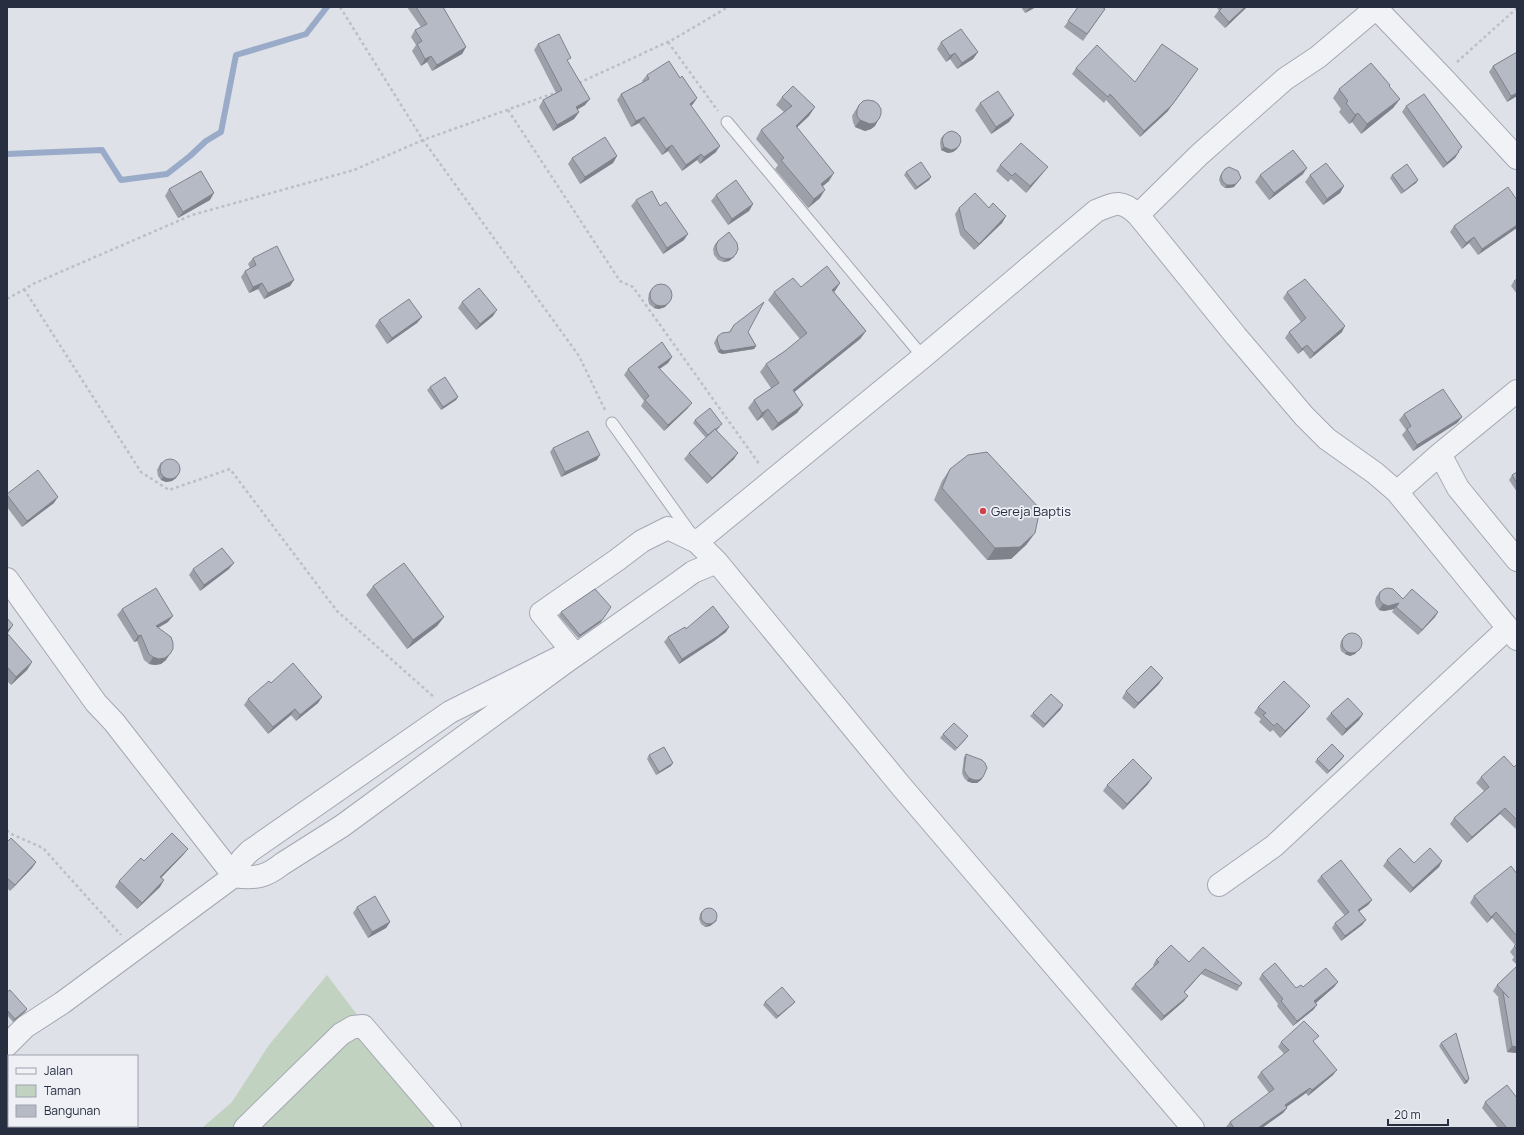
<svg xmlns="http://www.w3.org/2000/svg" width="1524" height="1135" font-family="Manrope,sans-serif">
  <rect width="100%" height="100%" fill="#dee1e8"/>
  <path fill="#c2d2c0" d="M327,975L361,1020L452,1128H202L232,1102L269,1045Z"/>
  <g fill="none" stroke-linecap="round" stroke-linejoin="round">
    <path stroke="#99abc8" stroke-width="6" d="M7,154L102,150L121,180L167,174L190,156L206,141L221,132L236,55L306,34L327,7"/>
    <g stroke="#a3a8b2" stroke-width="13">
      <path id="service" d="M727,122L923,357
        M612,423L692,535"/>
    </g>
    <g stroke="#a3a8b2" stroke-width="24">
      <path id="minor" d="M1138,215L1199,155L1285,79L1318,57L1376,8L1444,79L1517,158
        M1440,454L1458,488L1517,560
        M1397,492L1440,454L1517,391
        M697,542L923,357L1096,211C1115,203 1121,199 1138,215L1236,336L1304,416L1327,439L1375,473L1397,492L1517,639
        M7,579L96,703L114,722L234,876L242,859L250,851L450,712L572,651L541,613L617,560L642,541L668,528L697,542L717,562L901,786L1193,1128
        M1219,885L1274,846L1508,628
        M7,1045L25,1027L62,1003L234,876C255,879 266,877 282,864L342,826L563,664L678,583L693,572L717,562
        M245,1128L341,1034L353,1027L363,1026L450,1128"/>
    </g>
    <path stroke="#bcbfc6" stroke-width="2.5" stroke-dasharray="3 3" stroke-linecap="butt" d="M340,7L423,140L579,356L605,410
      M668,42L718,111
      M1457,62L1517,8
      M579,83L674,39L728,7
      M508,110L620,281L633,287L760,465
      M24,289L141,472L169,490L230,469L337,611L435,698
      M7,299L35,283L192,215L354,170L423,140L557,92
      M7,830L9,833L43,848L121,935"/>
    <use href="#service" stroke="#f1f2f6" stroke-width="11"/>
    <use href="#minor" stroke="#f1f2f6" stroke-width="22"/>
  </g>
  <path fill="#9da0a9" d="M407,7H443L466,47L462,54L432,71L427,62L421,66L412,51L416,45L411,37L415,30L421,27Z
    M1021,7H1036L1025,13Z
    M1078,7L1105,9L1083,41L1064,27Z
    M1216,7H1247L1225,28L1214,17L1219,10Z
    M941,42L978,52L973,59L957,69L950,59L946,62L937,49Z
    M538,44L568,62L585,105L577,110L579,112L574,119L553,131L539,107L543,100L556,93L534,50Z
    M1517,52V96L1507,102L1489,72L1493,66Z
    M1076,68L1135,82L1168,111L1140,137L1106,100L1104,103L1072,74Z
    M647,75L680,78L697,98L693,104L691,106L716,152L700,164L697,160L682,171L668,151L662,155L639,123L631,127L617,100L621,94L643,82L642,81Z
    M1389,86L1400,99L1393,108L1361,134L1352,122L1349,124L1339,112L1341,109L1333,98L1339,89Z
    M782,97L809,116L797,127L829,181L822,186L820,198L808,208L775,169L778,165L756,139L761,130L784,112L776,105Z
    M980,103L1014,115L1009,122L991,134L975,110Z
    M859,105L875,126L871,129L865,131L855,127L853,122L852,116L855,111Z
    M1406,106L1462,147L1455,158L1443,168L1402,112Z
    M944,135L957,149L953,152L948,153L941,150L940,143L941,138Z
    M617,156L613,163L580,184L568,164L572,158Z
    M1000,165L1043,173L1026,193L1011,179L1008,182L996,171Z
    M906,172L931,177L929,180L915,190L904,175Z
    M1222,173L1234,187L1229,188H1225L1221,185L1219,180L1220,176Z
    M1303,174L1269,200L1255,182L1260,175Z
    M1310,175L1344,186L1340,193L1323,205L1305,182Z
    M1392,175L1418,180L1416,183L1401,194L1390,178Z
    M169,189L210,200L178,218L165,196Z
    M716,195L753,204L749,211L728,225L711,201Z
    M636,200L660,206L684,240L663,254L631,206Z
    M1517,200L1478,255L1469,243L1462,249L1450,232L1454,226Z
    M959,208H989L1006,216L1002,223L974,250L960,235L955,214Z
    M718,241L734,257L729,261L723,262L718,260L714,255L713,249L715,244Z
    M253,258L294,280L290,286L264,299L258,289L249,293L241,277L245,271L250,268L248,264Z
    M1517,279V294L1511,286L1514,281Z
    M840,283L834,292L866,331L860,339L794,392L803,405L797,413L772,431L762,417L757,421L748,408L754,400L771,388L760,372L766,364L785,351L800,339L768,300L774,292L801,287Z
    M651,290L671,300L665,307L659,309L654,308L649,304L648,299L649,293Z
    M1287,292L1342,332L1310,359L1303,350L1298,354L1285,338L1289,332L1301,322L1283,298Z
    M462,302L493,316L476,330L458,308Z
    M422,317L417,323L387,344L375,326L379,320Z
    M734,325L748,332L756,346L754,349L722,354L718,352L714,343L716,339L718,336L729,332Z
    M672,357L668,363L659,369L688,408L664,431L641,406L644,401L624,375L628,369Z
    M430,387L458,397L456,400L441,410L427,390Z
    M1404,414L1462,417L1457,423L1413,451L1402,435L1406,430L1399,420Z
    M695,420L720,427L717,430L734,459L707,484L684,459L689,453L706,438L693,423Z
    M553,448L597,460L561,477L550,452Z
    M161,462L178,475L176,478L172,481L166,482L161,480L158,476L157,470Z
    M950,469L1035,533L1026,545L1011,559L987,560L934,500L942,481Z
    M1517,472V492L1509,480L1512,475Z
    M7,494L54,503L22,527L7,507Z
    M193,569H229L200,591L189,575Z
    M373,586L444,617L437,626L407,649L366,595Z
    M1380,592L1403,599L1438,612L1435,617L1418,635L1392,612L1394,609L1384,611L1379,610L1376,606L1375,602L1376,597Z
    M122,609L168,622L158,628L166,660L161,664L155,665L149,664L144,660L137,641L134,642L117,615Z
    M561,612L601,622L578,638L559,616Z
    M7,618V634L32,662L27,670L11,685L7,681Z
    M729,627L726,632L714,641L679,664L664,642L668,637L686,629Z
    M1343,638L1360,647L1355,654L1350,656L1345,654L1341,651L1340,646L1341,641Z
    M271,683L322,697L318,703L296,721L291,715L268,734L244,705L248,699Z
    M1159,684L1134,709L1122,698L1126,691Z
    M1258,707L1305,712L1280,738L1273,730L1270,732L1259,722L1261,719L1254,713Z
    M1061,709L1043,728L1030,716L1033,713Z
    M1331,713L1363,714L1359,720L1342,736L1326,719Z
    M943,734L966,739L955,751L940,738Z
    M966,754L983,777L981,780L977,783H972L967,781L964,778L962,773L964,757Z
    M649,755L671,766L656,775L647,759Z
    M1344,756L1342,759L1327,774L1315,762L1317,759Z
    M1517,764V830L1500,814L1467,843L1450,824L1454,818L1484,791L1476,783L1481,777L1514,767Z
    M1148,784L1123,810L1103,791L1107,785Z
    M7,842L36,862L32,868L10,891L7,888Z
    M188,849L183,855L161,878L160,887L137,909L115,887L119,881L144,861Z
    M1387,860L1414,863L1442,861L1439,867L1410,893L1383,866Z
    M1517,874V965L1512,960L1514,957L1510,952L1515,945L1492,918L1487,923L1470,903L1474,896Z
    M1321,876L1372,900L1368,905L1359,911L1366,920L1362,925L1341,941L1332,928L1335,923L1345,916L1317,881Z
    M357,907L390,922L386,928L368,938L353,913Z
    M702,911L717,920L714,923L710,926L705,927L701,924L699,919L700,914Z
    M1156,960L1189,962L1242,983L1237,991L1201,974L1185,992L1184,1001L1161,1021L1131,989L1135,984L1154,966L1153,965Z
    M1517,966V1053L1507,1052L1498,998H1499L1493,991L1497,985Z
    M1262,974L1296,988L1338,982L1334,987L1316,1003L1317,1005L1313,1010L1293,1026L1277,1006L1278,1004L1259,979Z
    M7,992L27,1009L25,1012L13,1022L7,1015Z
    M765,1002H795L792,1005L776,1019L763,1005Z
    M1281,1042H1314L1333,1075L1308,1096L1306,1093L1286,1107L1287,1108L1283,1113L1262,1128H1227L1226,1127L1230,1122L1269,1093L1257,1077L1261,1072L1284,1054L1278,1047Z
    M1441,1043L1469,1079L1467,1083L1464,1084L1439,1046Z
    M1485,1102L1517,1128H1498L1482,1108Z"/>
  <path fill="#7f828a" d="M1030,7H1036L1025,13L1029,8Z
    M1245,7H1247L1225,28L1229,22Z
    M466,47L462,54L432,71L437,65Z
    M978,52L973,59L957,69L962,63Z
    M955,53L950,59L946,62L950,56Z
    M431,56L427,62L421,66L425,59Z
    M1198,69L1168,111L1140,137L1144,131Z
    M1517,93V96L1507,102L1511,96Z
    M697,98L693,104L685,110L690,104Z
    M590,99L585,105L571,113L576,107Z
    M1400,99L1393,108L1361,134L1367,124Z
    M815,107L809,116L790,134L796,126Z
    M579,112L574,119L553,131L557,125Z
    M1358,113L1352,122L1349,124L1355,115Z
    M1014,115L1009,122L991,134L996,127Z
    M644,117L639,123L631,127L636,121Z
    M879,119L875,126L871,129L865,131L855,127L860,120Z
    M672,145L668,151L662,155L666,149Z
    M720,146L716,152L700,164L704,157Z
    M959,146L957,149L953,152L948,153L941,150L944,147Z
    M1459,152L1455,158L1443,168L1447,163Z
    M701,154L697,160L682,171L686,165Z
    M617,156L613,163L580,184L585,177Z
    M1048,167L1043,173L1026,193L1030,186Z
    M1307,168L1303,174L1269,200L1274,193Z
    M834,173L829,181L815,193L821,184Z
    M931,177L929,180L915,190L917,187Z
    M1241,178L1234,187L1229,188H1225L1227,185Z
    M1418,180L1416,183L1401,194L1404,191Z
    M1344,186L1340,193L1323,205L1327,199Z
    M825,190L820,198L808,208L814,199Z
    M214,193L210,200L178,218L183,212Z
    M753,204L749,211L728,225L732,219Z
    M1006,216L1002,223L974,250L979,244Z
    M1517,225V228L1478,255L1482,249Z
    M688,234L684,240L663,254L667,248Z
    M1474,237L1469,243L1462,249L1466,243Z
    M736,254L734,257L729,261L723,262L726,259Z
    M294,280L290,286L264,299L268,293Z
    M262,283L258,289L249,293L253,287Z
    M840,283L835,291L826,298L832,290Z
    M671,300L665,307L659,309L654,308L656,305Z
    M497,310L493,316L476,330L480,324Z
    M422,317L417,323L387,344L392,338Z
    M1345,326L1342,332L1310,359L1314,353Z
    M866,331L860,339L787,398L793,390Z
    M1307,345L1303,350L1298,354L1302,349Z
    M756,346L754,349L722,354L718,352L720,349Z
    M672,357L668,363L654,373L658,367Z
    M458,397L456,400L441,410L443,407Z
    M692,403L688,408L664,431L668,425Z
    M803,405L797,413L772,431L778,423Z
    M768,409L762,417L757,421L762,413Z
    M1462,417L1457,423L1413,451L1417,445Z
    M738,453L734,459L707,484L712,478Z
    M600,455L597,460L561,477L565,472Z
    M178,475L176,478L172,481L166,482L161,480L163,477Z
    M58,497L54,503L22,527L27,521Z
    M1035,533L1026,545L1011,559L987,560L995,548Z
    M234,563L229,569L200,591L204,585Z
    M1399,603L1394,609L1384,611L1379,610L1383,604Z
    M1438,612L1435,617L1418,635L1422,630Z
    M173,616L168,622L151,632L156,626Z
    M444,617L437,626L407,649L413,640Z
    M603,619L601,622L578,638L580,635Z
    M13,625L8,633L7,634V631Z
    M729,627L726,632L714,641L679,664L682,659Z
    M141,635L137,641L134,642L138,636Z
    M1360,647L1355,654L1350,656L1345,654L1347,651Z
    M170,654L166,660L161,664L155,665L149,664L153,657Z
    M32,662L27,670L11,685L16,677Z
    M1163,678L1159,684L1134,709L1138,703Z
    M322,697L318,703L296,721L300,715Z
    M1063,705L1061,709L1043,728L1045,724Z
    M1310,706L1305,712L1280,738L1285,731Z
    M295,709L291,715L268,734L273,727Z
    M1363,714L1359,720L1342,736L1346,729Z
    M1344,756L1342,759L1327,774L1329,771Z
    M673,763L671,766L656,775L659,772Z
    M983,777L981,780L977,783H972L967,781L969,778Z
    M1152,778L1148,784L1123,810L1127,804Z
    M1505,808L1500,814L1467,843L1472,837Z
    M188,849L183,855L156,883L160,877Z
    M1442,861L1439,867L1410,893L1413,888Z
    M36,862L32,868L10,891L15,885Z
    M164,880L160,887L137,909L142,903Z
    M1372,900L1368,905L1354,915L1358,910Z
    M1496,912L1492,918L1487,923L1491,917Z
    M717,920L714,923L710,926L705,927L708,924Z
    M1366,920L1362,925L1341,941L1345,936Z
    M390,922L386,928L368,938L372,932Z
    M1205,969L1201,974L1180,997L1184,992Z
    M1338,982L1334,987L1311,1007L1314,1001Z
    M1188,996L1184,1001L1161,1021L1164,1016Z
    M795,1002L792,1005L776,1019L778,1016Z
    M1317,1005L1313,1010L1293,1026L1297,1021Z
    M27,1009L25,1012L13,1022L15,1019Z
    M1512,1046L1517,1047V1053L1507,1052Z
    M1337,1070L1333,1075L1308,1096L1312,1090Z
    M1469,1079L1467,1083L1464,1084L1466,1081Z
    M1310,1088L1306,1093L1281,1111L1285,1105Z
    M1287,1108L1283,1113L1262,1128H1258Z"/>
  <path fill="#b6bac5" stroke="#7f828a" d="M416,7H443L466,47L437,65L431,56L425,59L417,44L422,41L415,30L427,24Z
    M1078,7H1102L1105,9L1087,34L1068,21Z
    M1223,7H1245L1229,22L1219,11Z
    M961,29L978,52L962,63L955,53L950,56L941,42Z
    M559,34L571,58L567,60L590,99L576,107L579,112L557,125L543,100L562,90L538,44Z
    M1162,44L1198,69L1172,105L1144,131L1110,94L1108,97L1076,68L1097,45L1135,82Z
    M1517,52V93L1511,96L1493,66Z
    M669,61L680,78L682,76L697,98L690,104L720,146L704,157L701,154L686,165L672,145L666,149L644,117L636,121L621,94L649,79L647,75Z
    M1371,63L1390,85L1389,86L1400,99L1367,124L1358,113L1355,115L1346,103L1348,101L1339,89Z
    M793,86L815,107L796,126L834,173L821,184L825,190L814,199L781,160L784,158L761,130L792,106L782,97Z
    M998,91L1014,115L996,127L980,103Z
    M1424,94L1462,147L1458,151L1459,152L1447,163L1406,106Z
    M868,100L874,101L878,104L881,109V114L879,119L875,123L870,124L860,120L857,116V110L859,105L863,101Z
    M952,131L957,133L960,136L961,141L959,146L955,149L951,150L944,147L942,140L944,135L948,132Z
    M605,137L617,156L585,177L572,158Z
    M1021,143L1048,167L1030,186L1015,173L1012,176L1000,165Z
    M1293,150L1307,168L1274,193L1260,175Z
    M921,162L931,177L917,187L906,172Z
    M1326,163L1344,186L1327,199L1310,175Z
    M1407,164L1418,180L1404,191L1392,175Z
    M1229,167L1238,171L1241,178L1236,184L1232,185H1227L1223,182L1221,177L1222,173L1225,169Z
    M201,171L214,193L183,212L169,189Z
    M736,180L753,204L732,219L716,195Z
    M1508,187L1517,200V225L1482,249L1474,237L1466,243L1454,226Z
    M652,191L660,206L666,202L688,234L667,248L636,200Z
    M975,193L989,208L993,203L1006,216L979,244L964,229L959,208Z
    M729,232L737,243L738,249L736,254L732,258L726,259L720,257L717,252L716,246L718,241Z
    M277,246L294,280L268,293L262,283L253,287L245,271L256,265L253,258Z
    M827,266L840,283L832,290L866,331L793,390L803,405L778,423L768,409L762,413L754,400L779,383L766,364L785,351L807,333L774,292L793,278L801,287Z
    M1305,279L1345,326L1314,353L1307,345L1302,349L1289,332L1306,318L1287,292Z
    M1517,279V284L1514,281Z
    M650 295a11 11 0 1 1 22 0a11 11 0 1 1-22 0Z
    M479,288L497,310L480,324L462,302Z
    M409,299L422,317L392,338L379,320Z
    M764,302L748,332L756,346L724,351L720,349L717,340L718,336L722,333L730,332L734,325Z
    M662,342L672,357L658,367L692,403L668,425L645,400L649,396L628,369Z
    M445,377L458,397L443,407L430,387Z
    M1443,389L1462,417L1417,445L1407,429L1411,426L1404,414Z
    M710,408L722,424L716,429H715L708,435L695,420Z
    M715,429L738,453L712,478L689,453Z
    M588,431L600,455L565,472L553,448Z
    M987,452L1040,509L1035,533L1020,547L995,548L942,488L950,469L968,455Z
    M160 469a10 10 0 1 1 20 0a10 10 0 1 1-20 0Z
    M38,470L58,497L27,521L7,495V494Z
    M1517,472V483L1512,475Z
    M222,548L234,563L204,585L193,569Z
    M404,563L444,617L413,640L373,586Z
    M156,588L173,616L156,626L171,637L173,643V649L170,654L165,658L159,659L153,657L149,654L141,635L138,636L122,609Z
    M1388,588L1393,589L1403,599L1412,589L1438,612L1422,630L1396,607L1399,603L1388,606L1383,604L1380,601L1379,597L1380,592L1384,589Z
    M595,589L611,607L603,619L580,635L561,612Z
    M713,606L729,627L718,636L682,659L668,637L685,627L686,629Z
    M7,618L13,625L7,631Z
    M7,633L32,662L16,677L7,667Z
    M1342 643a10 10 0 1 1 20 0a10 10 0 1 1-20 0Z
    M293,663L322,697L300,715L295,709L273,727L248,699L269,681L271,683Z
    M1151,666L1163,678L1138,703L1126,691Z
    M1284,681L1310,706L1285,731L1277,723L1274,726L1263,715L1266,713L1258,707Z
    M1051,694L1063,705L1045,724L1033,713Z
    M1348,698L1363,714L1346,729L1331,713Z
    M954,723L968,736L957,748L943,734Z
    M1332,744L1344,756L1329,771L1317,759Z
    M664,747L673,763L659,772L649,755Z
    M966,754L982,760L985,763L987,768L983,777L979,780H974L969,778L966,774L964,770Z
    M1504,756L1514,767L1517,764V820L1505,808L1472,837L1454,818L1489,787L1481,777Z
    M1133,759L1152,778L1127,804L1107,785Z
    M172,833L188,849L160,877L164,880L142,903L119,881L141,858L144,861Z
    M11,838L36,862L15,885L7,878V842Z
    M1400,848L1414,863L1430,848L1442,861L1413,888L1387,860Z
    M1341,860L1372,900L1358,910L1366,920L1345,936L1335,923L1349,912L1321,876Z
    M1511,866L1517,874V936L1496,912L1491,917L1474,896Z
    M375,896L390,922L372,932L357,907Z
    M701 916a8 8 0 1 1 16 0a8 8 0 1 1-16 0Z
    M1517,943V949L1514,946Z
    M1171,945L1189,962L1203,947L1242,983L1240,986L1205,969L1184,992L1188,996L1164,1016L1135,984L1159,962L1156,960Z
    M1275,963L1296,988L1301,985L1303,987L1326,968L1338,982L1314,1001L1317,1005L1297,1021L1281,1001L1283,999L1262,974Z
    M1517,966V1047L1512,1046L1503,992L1509,998L1497,985Z
    M782,987L795,1002L778,1016L765,1002Z
    M10,990L27,1009L15,1019L7,1010V992Z
    M1304,1021L1319,1036L1313,1041L1337,1070L1312,1090L1310,1088L1285,1105L1287,1108L1258,1128H1234L1230,1122L1274,1089L1261,1072L1289,1050L1281,1042Z
    M1456,1033L1469,1079L1466,1081L1441,1043Z
    M1507,1085L1517,1098V1128H1507L1485,1102Z"/>
  <circle fill="#ce424a" stroke="#eef0f6" stroke-width="1.5" cx="983" cy="511" r="4"/>
  <g text-anchor="middle" dominant-baseline="central" stroke-width="3.5" stroke-linejoin="round" paint-order="stroke">
    <g font-size="13" fill="#272e3f" stroke="#eef0f6" text-anchor="start">
      <text x="991" y="511">Gereja Baptis</text>
    </g>
  </g>
  <rect width="1524" height="1135" fill="none" stroke="#272e3f" stroke-width="16"/>
  <rect x="8" y="1055" width="130" height="72" fill="#eef0f6" stroke="#9ea2ad"/>
  <rect x="16" y="1068" width="20" height="6" fill="#f1f2f6" stroke="#9ea2ad"/>
  <text x="44" y="1075" font-size="12" fill="#272e3f">Jalan</text>
  <rect x="16" y="1085" width="20" height="12" fill="#c2d2c0" stroke="#9ea2ad"/>
  <text x="44" y="1095" font-size="12" fill="#272e3f">Taman</text>
  <rect x="16" y="1105" width="20" height="12" fill="#b6bac5" stroke="#9ea2ad"/>
  <text x="44" y="1115" font-size="12" fill="#272e3f">Bangunan</text>
  <path d="M1388 1119v6h60v-6" fill="none" stroke="#272e3f" stroke-width="2"/>
  <text x="1394" y="1119" font-size="12" fill="#272e3f" stroke="#eef0f6" stroke-width="3" paint-order="stroke">20 m</text>
</svg>
